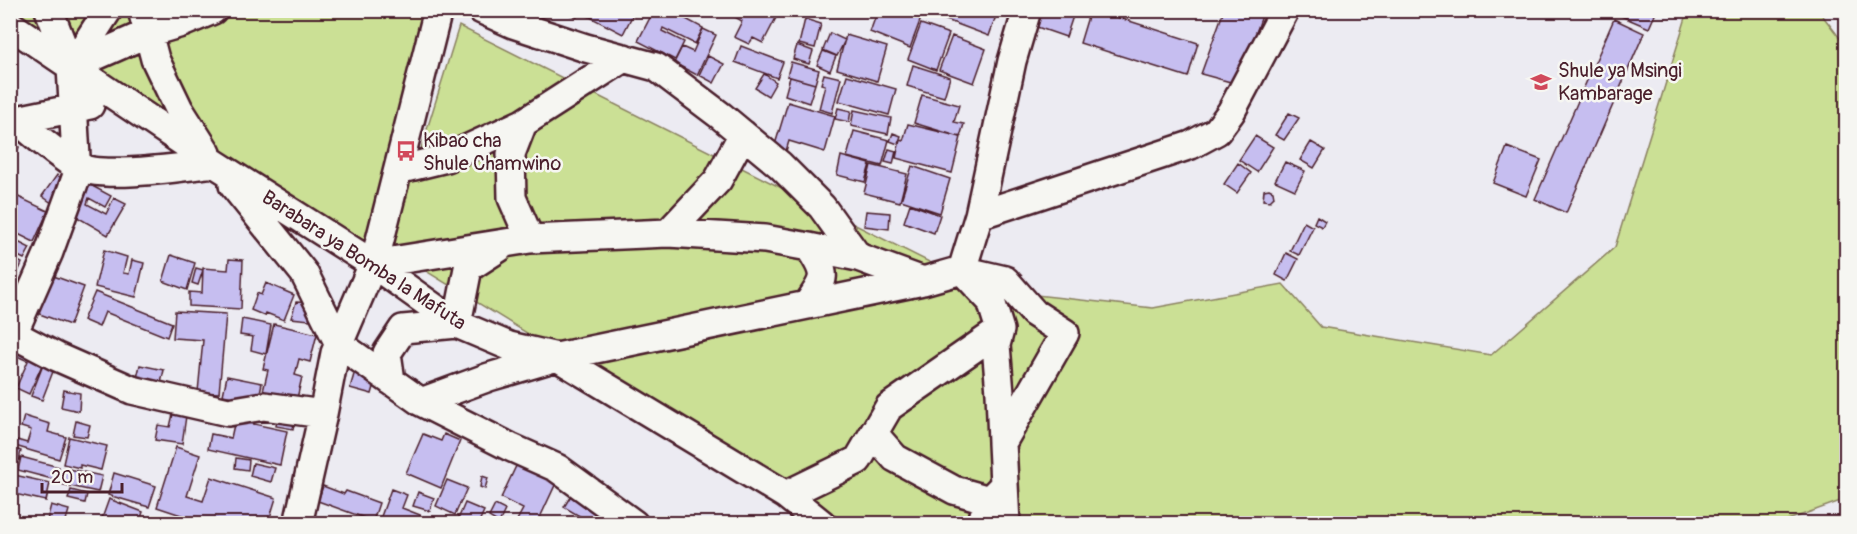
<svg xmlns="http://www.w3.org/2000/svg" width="1857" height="534" font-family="Pangolin,sans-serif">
  <rect width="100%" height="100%" fill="#ecebf2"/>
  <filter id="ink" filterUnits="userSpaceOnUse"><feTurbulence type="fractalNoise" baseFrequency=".0167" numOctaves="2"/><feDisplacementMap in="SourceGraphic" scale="12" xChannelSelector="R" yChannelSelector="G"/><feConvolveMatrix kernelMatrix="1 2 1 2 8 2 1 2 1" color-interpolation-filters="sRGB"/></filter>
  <g filter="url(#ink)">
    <path fill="#cbe095" stroke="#8a8060" stroke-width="1.5" d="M439,10L371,245L11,22L10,11Z
      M1688,11H1819L1846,46V499L1777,524L829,523L742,465L390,249L459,26L983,289L1153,308L1283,284L1321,327L1491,355L1615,247Z"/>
    <path fill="#c6bef0" stroke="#4a1f2b" stroke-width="1.5" d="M558,10H579L577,17Z
      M583,10H630L634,12L623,34L582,13Z
      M654,10H669L703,28L695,44L663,28L662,31L684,42L675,60L638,41Z
      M697,10H714L712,17L697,13Z
      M735,10H780L763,43L753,38L749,44L734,37L742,21L733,16Z
      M878,10H924L910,48L870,32Z
      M926,10H998L989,36L925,12Z
      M1042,10H1075L1066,37L1037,27Z
      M1090,10H1095L1198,43L1188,77L1080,43Z
      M1224,10H1264L1238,84L1201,74Z
      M1607,10H1657L1649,28Z
      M805,19L821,24L815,48L799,44Z
      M1614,19L1644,33L1566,213L1535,199Z
      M921,24L949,34L936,70L908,59Z
      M703,29L716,35L697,75L674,63L682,47L693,52Z
      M830,33L845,40L837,56L823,50Z
      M846,35L887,47L877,81L837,69Z
      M952,36L986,49L974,83L939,70Z
      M797,45L813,51L809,64L793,59Z
      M741,46L783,62L777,78L735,62Z
      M823,51L836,56L830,71L817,65Z
      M708,56L724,64L714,83L699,75Z
      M791,62L819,70L815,84L787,76Z
      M913,65L950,77L944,97L907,86Z
      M764,74L776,82L768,96L755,88Z
      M824,74L841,78L832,113L819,109L825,85L821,84Z
      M847,75L896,89L889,115L839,101Z
      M790,77L815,84L809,103L785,95Z
      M922,95L959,105L954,122L964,124L960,137L914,123Z
      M788,102L835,116L825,152L789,141L786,151L774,148Z
      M838,108L851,111L849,122L835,119Z
      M854,110L891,118L888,134L851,126Z
      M1289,113L1299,118L1284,140L1275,135Z
      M908,124L961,137L952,173L896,158L900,140L903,141Z
      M854,131L889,140L882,166L847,157Z
      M893,133L901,136L898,144L890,141Z
      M1255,136L1273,147L1257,172L1239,160Z
      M1311,142L1325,150L1314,168L1300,160Z
      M10,143L19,147L10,165Z
      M1507,147L1541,160L1526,196L1493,183Z
      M889,149L896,151L893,164L885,162Z
      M841,156L870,164L865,182L837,175Z
      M1285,162L1305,171L1295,190L1275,181Z
      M1238,163L1251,173L1237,193L1224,184Z
      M871,165L907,174L900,202L864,193Z
      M912,166L950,179L940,213L901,200Z
      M57,175L71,185L56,206L42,196Z
      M81,180L111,196L105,207L89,198L87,204L106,214L114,198L126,204L108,235L65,210Z
      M1269,189L1273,191L1274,197L1270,201L1263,200L1264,190Z
      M10,193L48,211L34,242L10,230Z
      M910,204L940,215L934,233L904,222Z
      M866,211L890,213L889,229L864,226Z
      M1317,216L1325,221L1322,227L1314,223Z
      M1304,222L1313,227L1299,255L1290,251Z
      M10,238L30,248L24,259L10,252Z
      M104,250L127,257L123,273L129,274L132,260L144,263L136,297L95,287Z
      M1286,253L1298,259L1287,281L1276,275Z
      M171,255L195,263L187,290L163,281Z
      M12,258L22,263L18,272L10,268Z
      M229,259L243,260L241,309L189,306V292L202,293L203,268L228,270Z
      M196,268L203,270L198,285L192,283Z
      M48,274L84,287L70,325L34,312Z
      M266,283L294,295L284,320L266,313L265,316L251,310L257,293L261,295Z
      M95,292L172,323L167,337L105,312L99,327L83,320Z
      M296,302L312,303L310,320L291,318Z
      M175,311L226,314L219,393L198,392L203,340L173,338Z
      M242,319L271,325L266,354L251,350L253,337L240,335Z
      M274,324L317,334L310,362L299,359L295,375L302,377L295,407L261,400L268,370L263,369Z
      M10,350L46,356L29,394L16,388L28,361L10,353Z
      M43,365L54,369L42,400L31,396Z
      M140,365L164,370L161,383L137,378Z
      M355,371L377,377L372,394L350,388Z
      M227,376L262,383L258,402L223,395Z
      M64,390L80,393L79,411L61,407Z
      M279,410L296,412L293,429L276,426Z
      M173,414L186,416L182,444L155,440L158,425L170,427Z
      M24,416L50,424L48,432L66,437L59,459L15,446L17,440L27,443L31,430L21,427Z
      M235,420L287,431L280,465L208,449L211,434L231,438Z
      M76,421L90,425L87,437L73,435Z
      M423,434L441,441L444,434L460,441L441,488L406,473Z
      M69,437L107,446L101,470L80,465V468L63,464Z
      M176,447L200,455L187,496L203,501L211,477L276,498L268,524H230L216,519L215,524H208L157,507Z
      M12,448L21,451L19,460L10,457Z
      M21,457L59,467L56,480L18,470Z
      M236,458L249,460L248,470L235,468Z
      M253,463L275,468L271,482L250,476Z
      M517,464L556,483L537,524H515L523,509L501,498Z
      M64,468L102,476L98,492L60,484Z
      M114,473L156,486L149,507L108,495Z
      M10,474L50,483L46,501L10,493Z
      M482,476L488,478L485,489L480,487Z
      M447,480L467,488L455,515L436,506Z
      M323,486L344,494L346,491L379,503L373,521L318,501Z
      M391,489L407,495L402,508L420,515L417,524L379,522Z
      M71,490L87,494L85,503L68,499Z
      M418,492L434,498L430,511L413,506Z
      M573,492L604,509L595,524H580L583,518L564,507Z
      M109,499L143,512L139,524H100Z
      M465,503L484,511L478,524H456Z
      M51,505L69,510L65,524H46Z
      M495,505L505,510L499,523L489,517Z
      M172,517L193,523V524H170Z"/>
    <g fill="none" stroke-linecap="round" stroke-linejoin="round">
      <g stroke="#4a1f2b" stroke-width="32">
        <path id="minor" d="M142,10L155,59L179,109L207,153
          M482,10L513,24L586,48L656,67L721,116L780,165L822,207L858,257
          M10,25L214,163L373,264L457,324L509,346L557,357L786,495L822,524
          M71,67L148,33L182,23L213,10
          M71,67L108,10
          M10,119L17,120C36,136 55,153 76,166C101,180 183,167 214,163
          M17,120L90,105
          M523,123L511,154L512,198L530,239
          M398,170L447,158L523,123L624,58
          M233,185L304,273L339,344L421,402L510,447L557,468L634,524
          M979,215L1191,145L1217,131L1231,112L1285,10
          M668,233L718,180L743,134
          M373,264L530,239L668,233L765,239L809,247L858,257L923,281
          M962,270L979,215L1012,61L1027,10
          M962,270L991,301L1000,330L996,345L1000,393L1002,442
          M807,305C826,278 828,276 809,247
          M15,335L57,357L132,390L228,412L264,406L323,414
          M10,341L49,252L77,175L71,67L49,10
          M391,381L387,353L403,329L457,324L468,268L499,248
          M421,402L489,377L557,357L923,281L962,270L1005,280L1034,313L1065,333L1002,443L1006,524
          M874,434L895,458L954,490L989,500
          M786,495L858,460L889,407L1000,330
          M298,524L323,414L335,353L373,264L379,244L438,10
          M981,524L989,500L1000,489"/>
      </g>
      <use href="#minor" stroke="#f6f6f2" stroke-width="27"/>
    </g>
  </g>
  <defs>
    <g id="school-bare" transform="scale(1.62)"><path d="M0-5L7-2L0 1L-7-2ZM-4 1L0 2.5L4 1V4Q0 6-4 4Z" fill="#d1495b" stroke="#f6f6f2" stroke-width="2.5" paint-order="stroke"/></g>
    <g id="bus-bare" transform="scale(1.62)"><path d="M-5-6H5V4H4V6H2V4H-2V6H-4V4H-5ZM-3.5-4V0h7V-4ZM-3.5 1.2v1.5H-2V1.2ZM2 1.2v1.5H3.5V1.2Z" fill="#d1495b" stroke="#f6f6f2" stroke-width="2.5" paint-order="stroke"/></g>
  </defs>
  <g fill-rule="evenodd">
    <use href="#school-bare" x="1541" y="82"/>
    <use href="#bus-bare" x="406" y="151"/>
  </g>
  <g text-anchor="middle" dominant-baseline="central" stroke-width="5" stroke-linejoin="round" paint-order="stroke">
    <g font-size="20" fill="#4a1f2b" stroke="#f6f6f2" text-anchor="start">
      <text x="1558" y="70">Shule ya Msingi<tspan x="1558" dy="23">Kambarage</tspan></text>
      <text x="423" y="140">Kibao cha<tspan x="423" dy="23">Shule Chamwino</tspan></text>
    </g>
    <g font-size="20" fill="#4a1f2b" stroke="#f6f6f2">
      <text transform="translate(364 260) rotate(33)">Barabara ya Bomba la Mafuta</text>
    </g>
  </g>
  <rect width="1857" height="534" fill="none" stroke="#f6f6f2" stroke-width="36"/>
  <rect x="18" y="18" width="1821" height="498" fill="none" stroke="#4a1f2b" stroke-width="2" filter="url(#ink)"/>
  <path d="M42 483v9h80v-9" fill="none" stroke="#4a1f2b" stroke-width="3"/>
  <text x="51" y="483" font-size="18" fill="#4a1f2b" stroke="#f6f6f2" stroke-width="4.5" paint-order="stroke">20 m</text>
</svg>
